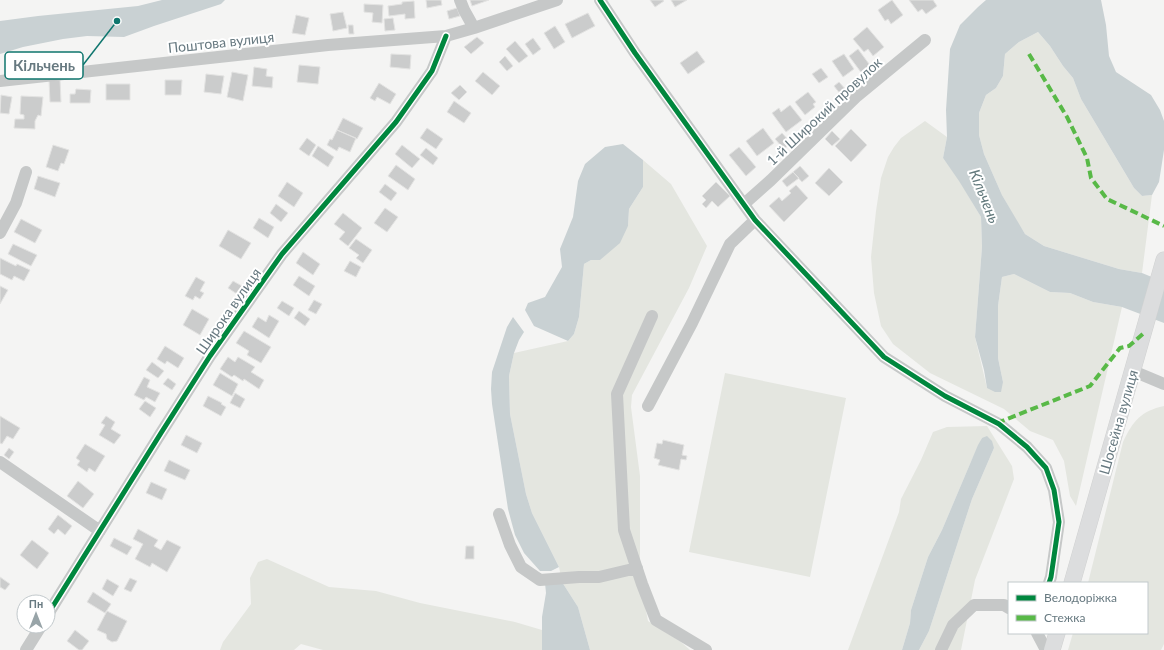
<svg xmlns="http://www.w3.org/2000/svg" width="1164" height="650" font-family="Lato,sans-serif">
  <rect width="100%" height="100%" fill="#f4f4f3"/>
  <path fill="#e4e6e0" d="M1038,32L1050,46L1063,66L1073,78L1081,99L1134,188L1142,196L1152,195L1142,273L1119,269L1044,246L1025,234L1016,220L1002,195L984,154L979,135V113L986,95L996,88L1003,76L1005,54L1019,42Z
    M925,121L947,137L943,158L959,180L981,217L982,247L975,337L987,388L1003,382L998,358V306L1002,277L1014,274L1050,292L1070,293L1093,302L1122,307L1076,506L1070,496L1064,461L1053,440L1030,431L1004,409L930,373L893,344L881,326L874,293L871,257L876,211L881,178L888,157L894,147L901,138Z
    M643,160L671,184L707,246L689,288L632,395L631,407L640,476V580L648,621L681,642L690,650H590L578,607L562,582L559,567L532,513L526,494L510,414L509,376L514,353L568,341L574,334L579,317L584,264L591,260L628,226L629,209L643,187Z
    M725,373L846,398L810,577L689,552Z
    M1164,406V644L1161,650H1068L1073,633H1147V583H1088L1123,442C1133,421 1141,411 1164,406Z
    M987,426L1012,466L1014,479L975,580L961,650H919L929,631L972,499L994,448L982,438L970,464L942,530L928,557L911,610L910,623L902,650H848L899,512L901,499L921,460L933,432L947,427Z
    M267,559L329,587L376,591L420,603L515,622L542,630V650H323L301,644L294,650H220L223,642L251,604L250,578L258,562Z"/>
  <path fill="#c9d1d3" d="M162,0H225L221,4L154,26L124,37L87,36L63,39L23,47L0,54V21L38,16L138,6Z
    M986,0H1101L1106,25L1109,56L1116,72L1151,95L1160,110L1164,121V150L1159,182L1152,195L1142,196L1134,188L1081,99L1073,78L1063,66L1050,46L1038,32L1019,42L1005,54L1003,76L996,88L986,95L979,113V135L984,154L1002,195L1025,234L1044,246L1119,269L1142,273L1164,282V323L1122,307L1093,302L1070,293L1050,292L1014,274L1002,277L998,306V358L1003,382L1001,392H995L987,388L984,370L975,337L982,247L981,217L959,181L943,158L947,137L946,110L950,49L960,25L978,7Z
    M623,144L643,160V187L629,209L628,226L620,243L600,260H591L584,264L579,317L574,334L568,341L534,326L525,310L528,303L545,297L562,267L560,249L573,217L578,181L585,164L605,147Z
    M513,317L524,332L519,340L514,353L509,376L510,414L526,494L532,513L559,567L551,571H540L524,553L515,535L512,524L508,509L492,404L491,389L492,372L507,327Z
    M987,436L992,441L994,448L972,499L929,631L919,650H902L910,623L911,610L928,557L942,530L978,445L982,438Z
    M562,582L578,607L590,650H542V617L546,593L545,583Z"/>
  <path fill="#cbcccc" stroke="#e3e3e2" d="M426,0H441L442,5L427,8Z
    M470,0H489L472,6Z
    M650,0H663L664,1L655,7Z
    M671,0H687L675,7Z
    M892,0L903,15L891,24L888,19L885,21L878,10Z
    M909,0H933L937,6L926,14L922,9L918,12Z
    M414,1L415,18L405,19V14L389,16L388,6L402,4V2Z
    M364,4L383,5L382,23L372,22L373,13L364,12Z
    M457,8L460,16L449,19L447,11Z
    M343,12L347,28L333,31L330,14Z
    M588,13L595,26L572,38L565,24Z
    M296,15L309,18L305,35L292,33Z
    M393,18L395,30L385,31L384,19Z
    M348,25H353L354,34H349Z
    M555,26L565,42L554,49L544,33Z
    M867,27L884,47L873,56L868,49L864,52L853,39Z
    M477,37L484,43L471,54L464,47Z
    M533,38L541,49L533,55L525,44Z
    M515,41L528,56L519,63L506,49Z
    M858,49L872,68L863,75L849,56Z
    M697,51L705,62L688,74L680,63Z
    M391,54L411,55L410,69L390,67Z
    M844,54L854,69L843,77L832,61Z
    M505,56L513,66L507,71L499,62Z
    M299,65L320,67L318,84L297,82Z
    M254,67L267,69L266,76L273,77L272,88L252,86Z
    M821,68L828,77L819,83L812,74Z
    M232,72L248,75L243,101L227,97Z
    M483,72L500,86L492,95L475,81Z
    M206,74L224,76L221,94L204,92Z
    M49,80H60L61,102H50Z
    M165,80H182L181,95H165Z
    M839,82L847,91L841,95L834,86Z
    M379,83L396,94L390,104L377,97L375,101L370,98Z
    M106,84H130V100H106Z
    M460,85L467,92L459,100L451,93Z
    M76,89L91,90L90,103H70V94H75Z
    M808,92L816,102L813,104L815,107L805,115L795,102Z
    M1,95L12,97L9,114L0,113Z
    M21,96L43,97L41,116L38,115L35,121V129L14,128L15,119H24V115L20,114Z
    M454,101L471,113L464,123L447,112Z
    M790,105L802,120L786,132L772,113L779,108L781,112Z
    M343,118L363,128L357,139L337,130Z
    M427,128L443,139L436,149L420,138Z
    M763,128L774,143L757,156L746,141Z
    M851,129L867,145L851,162L835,146Z
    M337,130L356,138L350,152L339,147L337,151L327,145L330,139L332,140Z
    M832,131L840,139L832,146L825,139Z
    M782,133L791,143L784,149L775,139Z
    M307,138L316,145L309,156L299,149Z
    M53,145L69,150L64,164L61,163L58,171L46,167Z
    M402,145L420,159L412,168L395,154Z
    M318,146L334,157L328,167L312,156Z
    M739,147L756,167L746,176L729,155Z
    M426,148L438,158L433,165L420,155Z
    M396,165L415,179L408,190L388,176Z
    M800,166L809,176L802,182L793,172Z
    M829,168L843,182L829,196L815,183Z
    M793,172L799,178L787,187L782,181Z
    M38,176L60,183L55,197L34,189Z
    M287,182L303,193L294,207L278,196Z
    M716,182L730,196L718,207L712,201L706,208L702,204L706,200L702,196Z
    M385,184L397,193L391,201L379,192Z
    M796,185L808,198L784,222L769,206L779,197L782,201L791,193L789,191Z
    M276,204L288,213L281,222L270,213Z
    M385,208L398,217L387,232L374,223Z
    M343,213L362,228L348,246L339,239L345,232L334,224Z
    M259,218L274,227L268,238L253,228Z
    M21,219L42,230L35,243L14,232Z
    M228,230L251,243L241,259L219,246Z
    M356,239L372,250L363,263L356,258L359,255L349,248Z
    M13,244L37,255L31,266L8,254Z
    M303,252L320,264L313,275L296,263Z
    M0,258L16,266L17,264L30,270L24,281L14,276L12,280L0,274Z
    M350,261L361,267L356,277L344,271Z
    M299,276L315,286L309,296L293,285Z
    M196,277L205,282L200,291L204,293L200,299L195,296L193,300L185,296Z
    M233,281L242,286L237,294L228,288Z
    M0,286L8,290L0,304Z
    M314,300L322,304L316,314L308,310Z
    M282,301L294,308L289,316L277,308Z
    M192,309L209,319L200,335L183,325Z
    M299,311L310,319L305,326L294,318Z
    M269,315L279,321L269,338L252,327L258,317L266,322Z
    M244,331L271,347L261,363L247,355L249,351L236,343Z
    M165,346L184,358L178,368L167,361L165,364L157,359Z
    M228,357L235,362L238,357L255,367L251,372L264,380L259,389L244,379L243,381L234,375L232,377L220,369Z
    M152,362L164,371L158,378L146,370Z
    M220,373L238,384L232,396L213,385Z
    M144,377L150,380L147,387L160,393L155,402L146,397L144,400L134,395Z
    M168,378L176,384L172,390L163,384Z
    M235,393L245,399L240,408L230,403Z
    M208,396L222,403L221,404L226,407L221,416L203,406Z
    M145,401L156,408L150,417L139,409Z
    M0,416L20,428L13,439L7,436L2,444L0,443Z
    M106,416L115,422L111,429L121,435L114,444L99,435L105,425L101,423Z
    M186,435L202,443L197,453L181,445Z
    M663,440L684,445L682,455L687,456L686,460L681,459L679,470L658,465L660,460L654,458L657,443L662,444Z
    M85,444L105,456L95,472L89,468L87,472L77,465L80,461L76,458Z
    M9,448L14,452L9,459L4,455Z
    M169,460L190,470L185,480L164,471Z
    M78,481L94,494L83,508L67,496Z
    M151,482L167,489L162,500L146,493Z
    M58,515L72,526L65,535L58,529L54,534L48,529Z
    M138,529L158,540L154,546L161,550L167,540L181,547L167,572L152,563L150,567L135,559L143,544L133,539Z
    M114,538L132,547L127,555L110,546Z
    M32,540L49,553L37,569L20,555Z
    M466,546H474V559H465Z
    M0,577L10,584L5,590L0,587Z
    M130,578L137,581L131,592L124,589Z
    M107,579L119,586L113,596L102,589Z
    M93,592L111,604L105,613L87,602Z
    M107,611L127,621L117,641L112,642L107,639L106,634L97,630Z
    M75,630L89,641L82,650H79L67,641Z"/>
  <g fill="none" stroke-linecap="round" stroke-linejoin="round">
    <g stroke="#d0d1d1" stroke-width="17">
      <path id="major" d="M1072,583L1164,260
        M1052,650L1057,633"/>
    </g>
    <path stroke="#c6c8c8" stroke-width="12" d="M460,0L464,10L474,28
      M600,0L635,53L755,220L884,357L945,396L999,424L1027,447L1046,468L1054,490L1059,522L1051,577L1049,583
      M0,81L328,45L446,36L474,28L557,0
      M744,204L771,180L857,96L925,40
      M0,233L16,203L26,172
      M652,316L617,394L624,530L642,584L656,620L706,650
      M1133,371L1164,384
      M648,406L692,323L730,244L755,220
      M0,462L100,531
      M499,514L510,545L521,567L540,580L579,577H599L637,568
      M48,614L161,433L210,356L282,254L396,122L432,71L446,36
      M1037,633L1046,650
      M26,650L41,626
      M941,650L953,625L974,605H1004L1009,608"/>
    <use href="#major" stroke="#dcddde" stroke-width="16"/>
    <path stroke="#58b947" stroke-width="4" stroke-dasharray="8 4" stroke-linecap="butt" d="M1029,54L1067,117L1087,158L1091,178L1107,199L1164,226
      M997,423L1090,386L1120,348L1129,346L1144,333"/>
    <g stroke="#fff" stroke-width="8">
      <path id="cycleway" d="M600,0L635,53L755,220L884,357L945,396L999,424L1027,447L1046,468L1054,490L1059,522L1051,577L1049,583
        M48,614L161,433L210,356L282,254L396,122L432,71L446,36"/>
    </g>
    <use href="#cycleway" stroke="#00873e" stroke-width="5"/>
  </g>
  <g text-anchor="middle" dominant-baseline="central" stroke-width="4" stroke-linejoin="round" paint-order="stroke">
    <g font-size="14" fill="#677980" stroke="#fff">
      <text transform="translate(221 42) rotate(-6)">Поштова вулиця</text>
      <text transform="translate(824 111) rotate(-43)">1-й Широкий провулок</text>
      <text transform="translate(228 311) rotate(-55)">Широка вулиця</text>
      <text transform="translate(1118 422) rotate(-74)">Шосейна вулиця</text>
    </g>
    <g font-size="15" font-style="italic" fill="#637a7d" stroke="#fff">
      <text transform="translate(985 196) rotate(68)">Кільчень</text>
    </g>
  </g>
  <path fill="none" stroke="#0f766e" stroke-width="1.5" d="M117 21L83 65"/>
  <circle fill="#0f766e" stroke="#fff" stroke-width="1.5" cx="117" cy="21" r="4"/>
  <rect fill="#fff" stroke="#0f766e" stroke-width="1.5" x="5" y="52" width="78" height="27" rx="4"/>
  <g font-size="15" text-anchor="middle" font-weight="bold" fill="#677980">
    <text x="44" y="71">Кільчень</text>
  </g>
  <rect x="1008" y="582" width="140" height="52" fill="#ffffff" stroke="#c2c9cc"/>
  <rect x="1016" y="595" width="20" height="6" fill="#00873e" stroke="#c2c9cc"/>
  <text x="1044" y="602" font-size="12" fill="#677980">Велодоріжка</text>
  <rect x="1016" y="615" width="20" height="6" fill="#58b947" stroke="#c2c9cc"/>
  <text x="1044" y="622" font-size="12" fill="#677980">Стежка</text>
  <g transform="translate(36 614)"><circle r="19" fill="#ffffff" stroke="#c2c9cc"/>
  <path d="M0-3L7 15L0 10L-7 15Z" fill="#98a4a8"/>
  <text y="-6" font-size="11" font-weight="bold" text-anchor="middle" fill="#677980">Пн</text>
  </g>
</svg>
